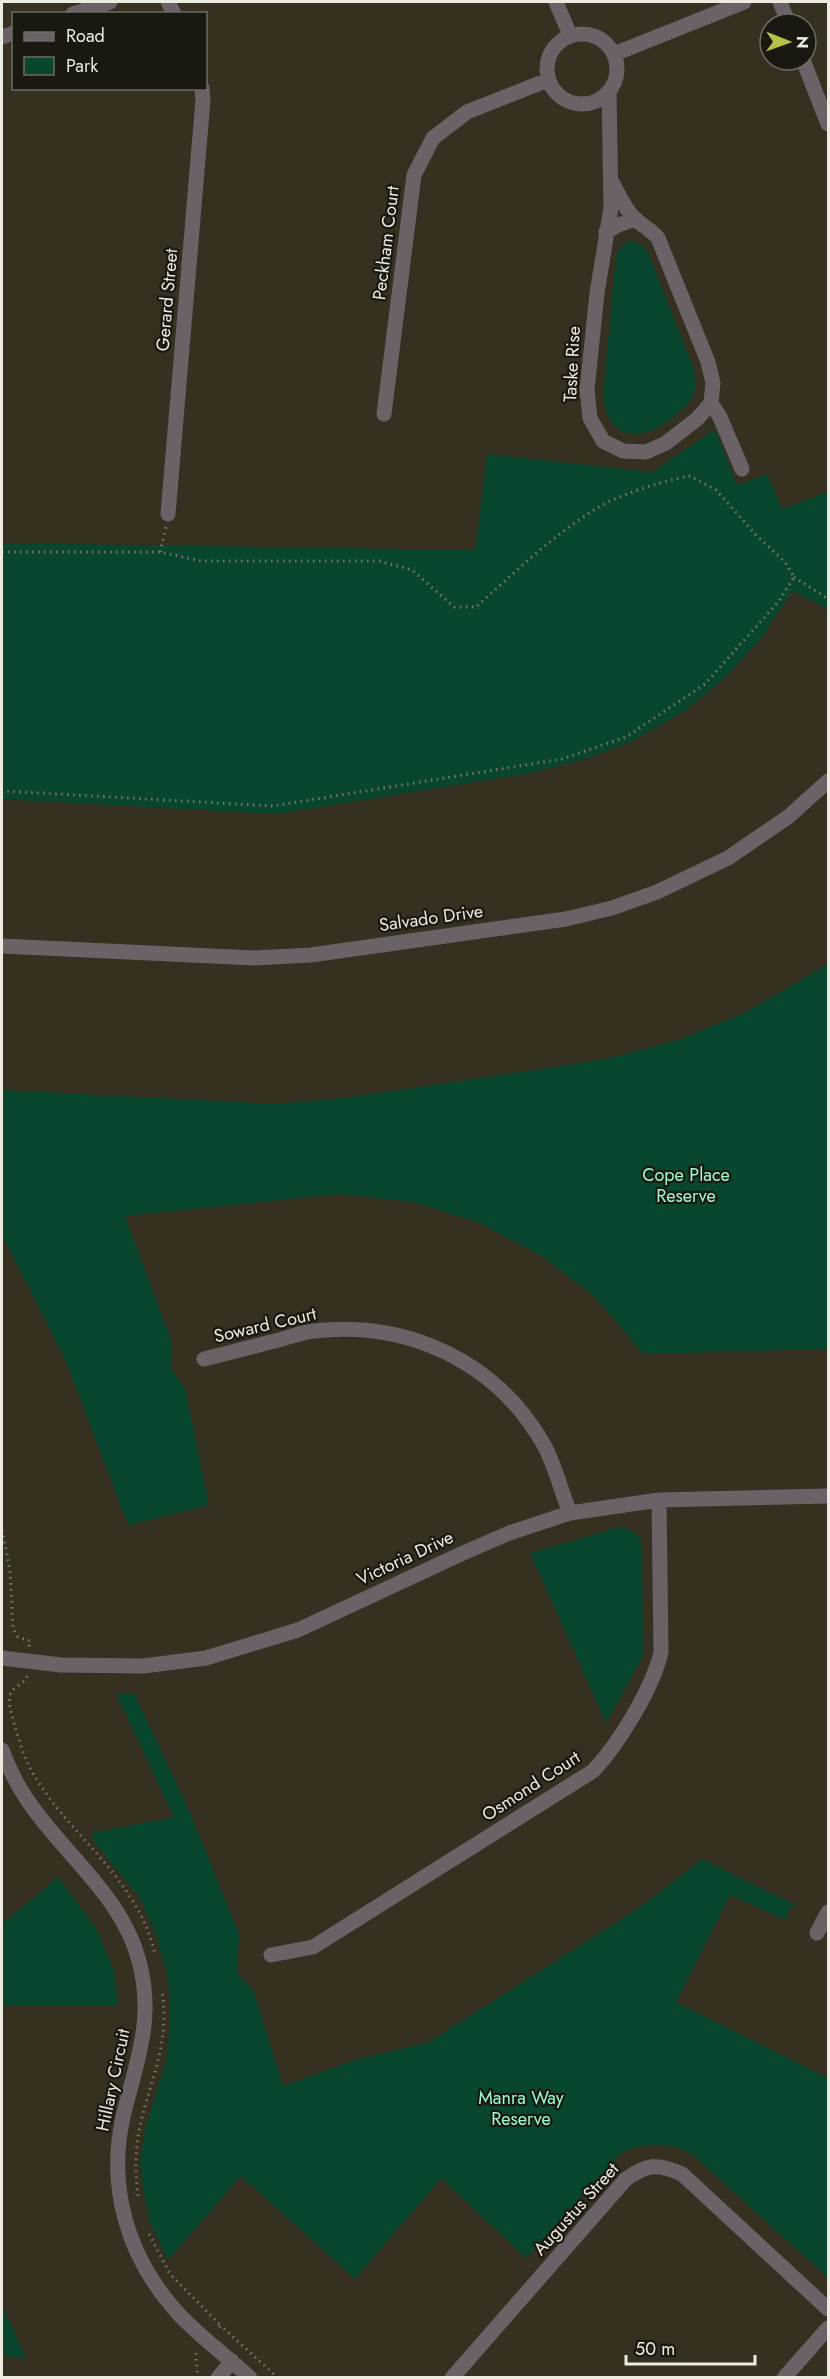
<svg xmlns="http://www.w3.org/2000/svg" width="830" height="2379" font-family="Jost,sans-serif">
  <rect width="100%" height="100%" fill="#35301f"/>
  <path fill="#08462e" d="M626,241H636L647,250L694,369C696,379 697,387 693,396C690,403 683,408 678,413C647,441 608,446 603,395L616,254Z
    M715,429L737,485L767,474L782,509L828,492V609L792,591L763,636L726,677L683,712L633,741L582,760L530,773L276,814L2,799V543L475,550L487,454L652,472Z
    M828,964V1349L643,1354L596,1298L540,1255L477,1222L413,1202L338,1194L125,1216L172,1342L171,1369L185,1388L209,1505L128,1525L65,1359L2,1235V1090L277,1104L351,1097L541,1069L609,1058L678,1040L744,1013Z
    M620,1527C633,1530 638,1533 642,1545L643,1656L606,1723L530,1553Z
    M134,1693L188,1808L240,1936L237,1953V1974L253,1989L283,2086L355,2060L429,2042L643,1905L702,1859L796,1905L790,1908L785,1920L730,1895L676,2002L828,2078V2278L694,2156C671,2141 643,2141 619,2155L526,2258L441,2178L355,2279L241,2176L168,2260L150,2223L144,2196L140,2162L145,2129L166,2061L170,2020L168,1980L157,1937L139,1897L95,1843L91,1833L174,1817L116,1694Z
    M58,1877L96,1928L114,1970L118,2005L2,2006V1924Z
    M2,2305L26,2358L2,2356Z"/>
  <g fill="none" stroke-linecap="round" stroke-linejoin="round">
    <path stroke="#7a7667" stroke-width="3" stroke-dasharray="1.5 4.5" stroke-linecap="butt" d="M2,552H160L201,561H379L412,570L454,607H476C514,573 551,537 594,510C617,495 662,481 690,476L716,490L756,535L785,562L794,577L779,601L705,684L626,737L562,759L273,806L2,791
      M160,552L166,527
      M794,577L828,599
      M2,1530L10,1570L13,1629L18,1637L30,1641L29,1647
      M27,1676C24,1685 12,1686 10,1696C8,1706 13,1718 15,1727C19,1740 23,1754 29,1766C64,1833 137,1875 155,1954
      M138,2196C135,2173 135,2149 140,2126C151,2077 170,2044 162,1990
      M149,2234L170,2274L221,2326
      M219,2327L221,2326L278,2378
      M195,2378C201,2368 193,2360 197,2351"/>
    <path stroke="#6a6267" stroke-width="15" d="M168,2L174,14
      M556,2L570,35
      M780,2L789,24
      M73,14L110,2
      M547 69a35 35 0 1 1 70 0a35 35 0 1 1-70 0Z
      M2,37L14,33
      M614,54L744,2
      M803,60L828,124
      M609,91L611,208L597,293L587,390L590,418L603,441L623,451L646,452L666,443L697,419L711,403L713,383L708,362L658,238C650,229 643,226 635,219C624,208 618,193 611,180
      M606,232L618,225L636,219
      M711,403L720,417L742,469
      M384,414L414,175L433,138L467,112L548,80
      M168,514L203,100L202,88
      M2,946L254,958L311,955L566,919L612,908L657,892L728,858L788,817L828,781
      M204,1359C229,1353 254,1346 279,1340C290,1337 302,1332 314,1331C408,1320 497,1362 544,1445C555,1465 561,1491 570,1513
      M2,1658L61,1665L143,1666L206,1658L298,1630L461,1554L509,1533L570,1513L659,1500L828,1496
      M2,1750C8,1766 16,1783 26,1798C62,1853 122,1895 139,1961C155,2020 136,2062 123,2117C107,2188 128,2257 176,2311C197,2335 226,2355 250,2378
      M817,1933L828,1912
      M271,1955L313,1947L593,1771C618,1745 653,1688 661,1652L659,1500
      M218,2378L232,2361
      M452,2378L626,2179C647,2164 658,2163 682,2174L828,2309
      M784,2378L828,2328"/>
  </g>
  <g text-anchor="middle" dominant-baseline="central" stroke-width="4.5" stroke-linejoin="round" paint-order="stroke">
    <g font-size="18" fill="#edeadf" stroke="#1a1811">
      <text transform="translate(386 243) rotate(-83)">Peckham Court</text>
      <text transform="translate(167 300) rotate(-85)">Gerard Street</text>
      <text transform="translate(572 364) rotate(-87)">Taske Rise</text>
      <text transform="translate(431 918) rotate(-8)">Salvado Drive</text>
      <text transform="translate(265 1325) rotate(-13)">Soward Court</text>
      <text transform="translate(405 1558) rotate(-25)">Victoria Drive</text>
      <text transform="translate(531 1786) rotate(-33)">Osmond Court</text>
      <text transform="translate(113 2080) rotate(-78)">Hillary Circuit</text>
      <text transform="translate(576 2209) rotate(-48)">Augustus Street</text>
    </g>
    <g font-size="18" fill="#9dfbcb" stroke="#1a1811">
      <text x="686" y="1175">Cope Place<tspan x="686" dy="21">Reserve</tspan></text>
      <text x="521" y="2098">Manra Way<tspan x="521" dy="21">Reserve</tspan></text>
    </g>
  </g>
  <rect width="830" height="2379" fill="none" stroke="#edeadf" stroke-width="6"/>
  <rect x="12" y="12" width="195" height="78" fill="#1a1811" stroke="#6e6c63" stroke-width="1.5"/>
  <rect x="24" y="32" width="30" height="9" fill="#6a6267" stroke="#6e6c63" stroke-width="1.5"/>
  <text x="66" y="42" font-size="18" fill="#edeadf">Road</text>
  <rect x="24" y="57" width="30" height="18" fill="#08462e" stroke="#6e6c63" stroke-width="1.5"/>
  <text x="66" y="72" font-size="18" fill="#edeadf">Park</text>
  <g transform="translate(788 42) rotate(91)"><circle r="28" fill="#1a1811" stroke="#6e6c63" stroke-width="1.5"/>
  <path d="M0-4.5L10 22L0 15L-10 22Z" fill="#b9c046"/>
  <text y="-9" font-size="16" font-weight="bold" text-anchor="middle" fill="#edeadf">N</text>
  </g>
  <path d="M626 2355v9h129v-9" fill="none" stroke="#edeadf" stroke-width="3"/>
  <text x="635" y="2355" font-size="18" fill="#edeadf" stroke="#1a1811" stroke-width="4.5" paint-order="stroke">50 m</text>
</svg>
